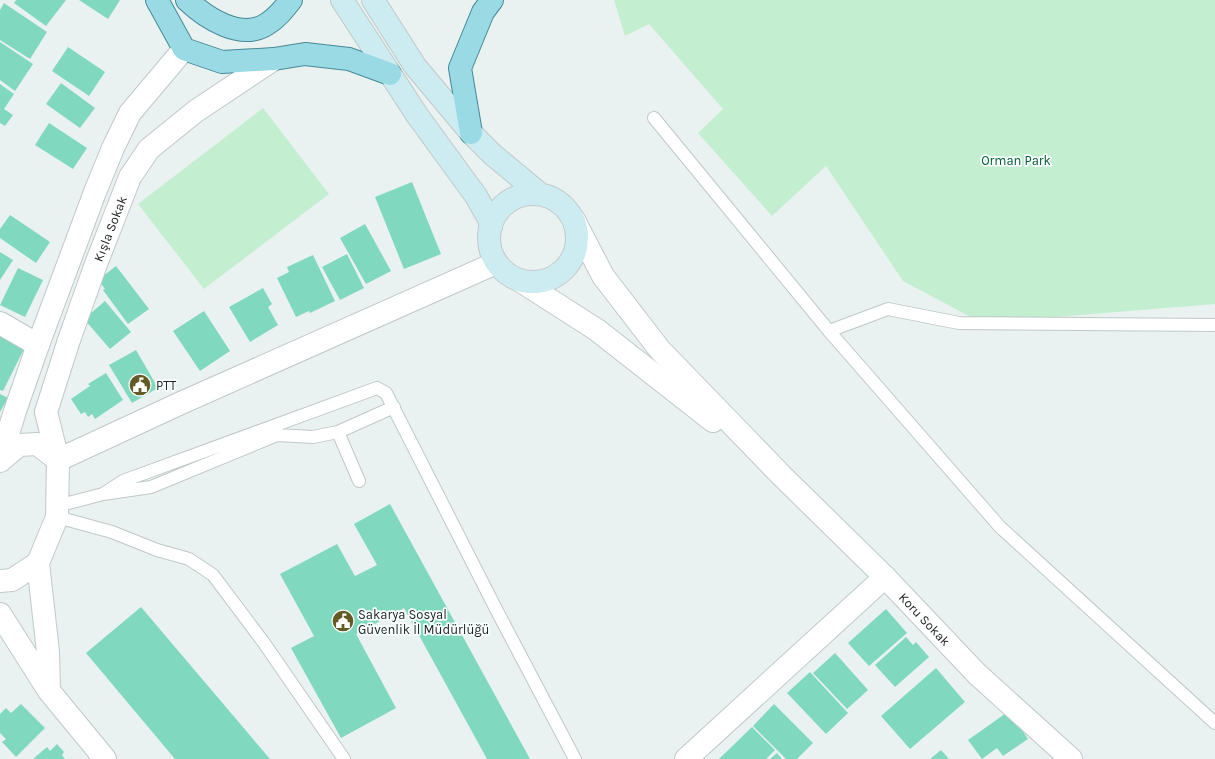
<svg xmlns="http://www.w3.org/2000/svg" width="1215" height="759" font-family="Karla,sans-serif">
  <rect width="100%" height="100%" fill="#eaf1f1"/>
  <path fill="#c3efd0" d="M614,0H1215V304L982,323L903,281L826,166L772,216L698,133L723,109L649,24L625,36Z
    M263,108L329,194L204,289L138,204Z"/>
  <path fill="#80d9bf" d="M16,0H66L46,26L14,3Z
    M79,0H120L108,19Z
    M4,3L47,32L30,59L0,40V10Z
    M0,42L33,64L15,91L0,80Z
    M68,47L105,72L89,96L52,71Z
    M61,83L95,108L80,128L46,104Z
    M0,84L14,94L4,109L13,115L5,126L0,123Z
    M49,123L87,148L73,169L35,145Z
    M412,182L441,254L404,269L375,197Z
    M10,215L50,242L36,263L0,238V229Z
    M365,224L391,271L366,284L340,238Z
    M0,252L13,260L0,280Z
    M347,254L364,288L340,300L322,267Z
    M313,255L335,301L310,313L309,311L296,317L277,278L289,272L287,267Z
    M116,266L149,309L128,324L103,290L105,289L98,280Z
    M18,268L43,280L25,317L0,305Z
    M263,288L272,304L268,307L278,325L250,342L229,307Z
    M105,301L131,332L110,349L84,319Z
    M204,311L230,351L200,371L173,331Z
    M0,336L24,349L3,391L0,390Z
    M136,350L158,388L132,403L109,365Z
    M106,373L123,400L95,419L92,414L88,417L85,412L81,414L71,399L90,386L88,384Z
    M0,394L8,398L0,412Z
    M390,504L530,759H487L404,608L356,634L396,708L341,738L291,648L314,636L280,574L337,544L355,576L377,565L354,524Z
    M141,607L270,759H175L86,653Z
    M886,609L907,633L869,666L848,643Z
    M906,637L913,645L916,642L929,657L895,687L875,665Z
    M835,653L868,690L847,709L813,673Z
    M936,668L965,702L910,749L881,716Z
    M810,672L848,713L826,734L787,693Z
    M21,704L45,728L16,757L2,742L6,739L0,733V714L6,708L11,713Z
    M774,704L813,743L797,759H786L753,726Z
    M1009,711L1028,739L1003,756L997,748L982,759L968,740Z
    M752,727L775,750L766,759H719Z
    M57,744L64,752L62,755L65,759H33L47,747L50,751Z
    M941,750L949,759H930Z
    M777,753L782,759H770Z"/>
  <g fill="none" stroke-linecap="round" stroke-linejoin="round">
    <g stroke="#c1c8c8" stroke-width="14">
      <path id="lane" d="M654,118L829,331L1000,527L1215,723
        M829,331L888,309L959,323L1215,325
        M359,481L338,432L394,407
        M103,494L123,481L377,388L386,393L497,611L575,759
        M57,506L103,494L151,487L277,435L313,437L338,432
        M57,517L112,532L157,550L189,559L213,575L264,643L344,759"/>
    </g>
    <g stroke="#c1c8c8" stroke-width="24">
      <g id="street">
        <path id="s1" d="M574,220L603,276L660,350L781,475L885,577L977,674L1071,759"/>
        <path d="M519,280L597,330L713,421"/>
        <path d="M0,323L38,345"/>
        <path d="M0,460L15,411L38,345L95,192L113,148L130,113L184,49"/>
        <path d="M58,460L181,403L496,263"/>
        <path d="M0,461L19,445L37,444L58,460"/>
        <path d="M0,581L12,580L38,563"/>
        <path d="M0,614L49,691L105,759"/>
        <path id="s2" d="M49,691L48,652L38,563L57,517L58,460L46,412L69,340L96,264L130,177L149,149L196,111L274,59"/>
        <path d="M686,759L885,577"/>
      </g>
    </g>
    <g stroke="#c1c8c8" stroke-width="24">
      <path id="secondary" d="M342,0L417,115L476,196L489,219L491,227
        M373,0L415,66L471,133L492,154L540,194
        M489 238a44 44 0 1 1 88 0a44 44 0 1 1-88 0Z"/>
    </g>
    <g stroke="#448a96" stroke-width="24">
      <path id="primary" d="M157,0L184,49L222,62L274,59L305,54L349,59L390,74
        M187,0C206,18 241,41 267,24C277,18 284,9 291,0
        M471,133L460,68L483,12L492,0"/>
    </g>
    <use href="#lane" stroke="#fff" stroke-width="12"/>
    <use href="#street" stroke="#fff" stroke-width="22"/>
    <use href="#secondary" stroke="#cdecf2" stroke-width="22"/>
    <use href="#primary" stroke="#9adae5" stroke-width="22"/>
  </g>
  <defs>
    <g id="civic-disc" transform="scale(1.15)"><circle r="9.5" fill="#645a26" stroke="#f8fffe"/><path d="M-.6-6.5H3V-4.5H.6V-3L4-1V1h2V6H-6V1h2V-1L-.6-3ZM-1.2 2.5V6h2.4V2.5Z" fill="#fff"/></g>
  </defs>
  <g fill-rule="evenodd">
    <use href="#civic-disc" x="140" y="385"/>
    <use href="#civic-disc" x="343" y="621"/>
  </g>
  <g text-anchor="middle" dominant-baseline="central" stroke-width="3.5" stroke-linejoin="round" paint-order="stroke">
    <g font-size="13" fill="#04582f" stroke="#f8fffe">
      <text x="1016" y="160">Orman Park</text>
    </g>
    <g font-size="13" fill="#222525" stroke="#f8fffe">
      <text stroke="none"><textPath href="#s2" startOffset="479">Kışla Sokak</textPath></text>
      <text stroke="none"><textPath href="#s1" startOffset="534">Koru Sokak</textPath></text>
    </g>
    <g font-size="13" fill="#222525" stroke="#f8fffe" text-anchor="start">
      <text x="156" y="385">PTT</text>
      <text x="358" y="614">Sakarya Sosyal<tspan x="358" dy="15">Güvenlik İl Müdürlüğü</tspan></text>
    </g>
  </g>
</svg>
